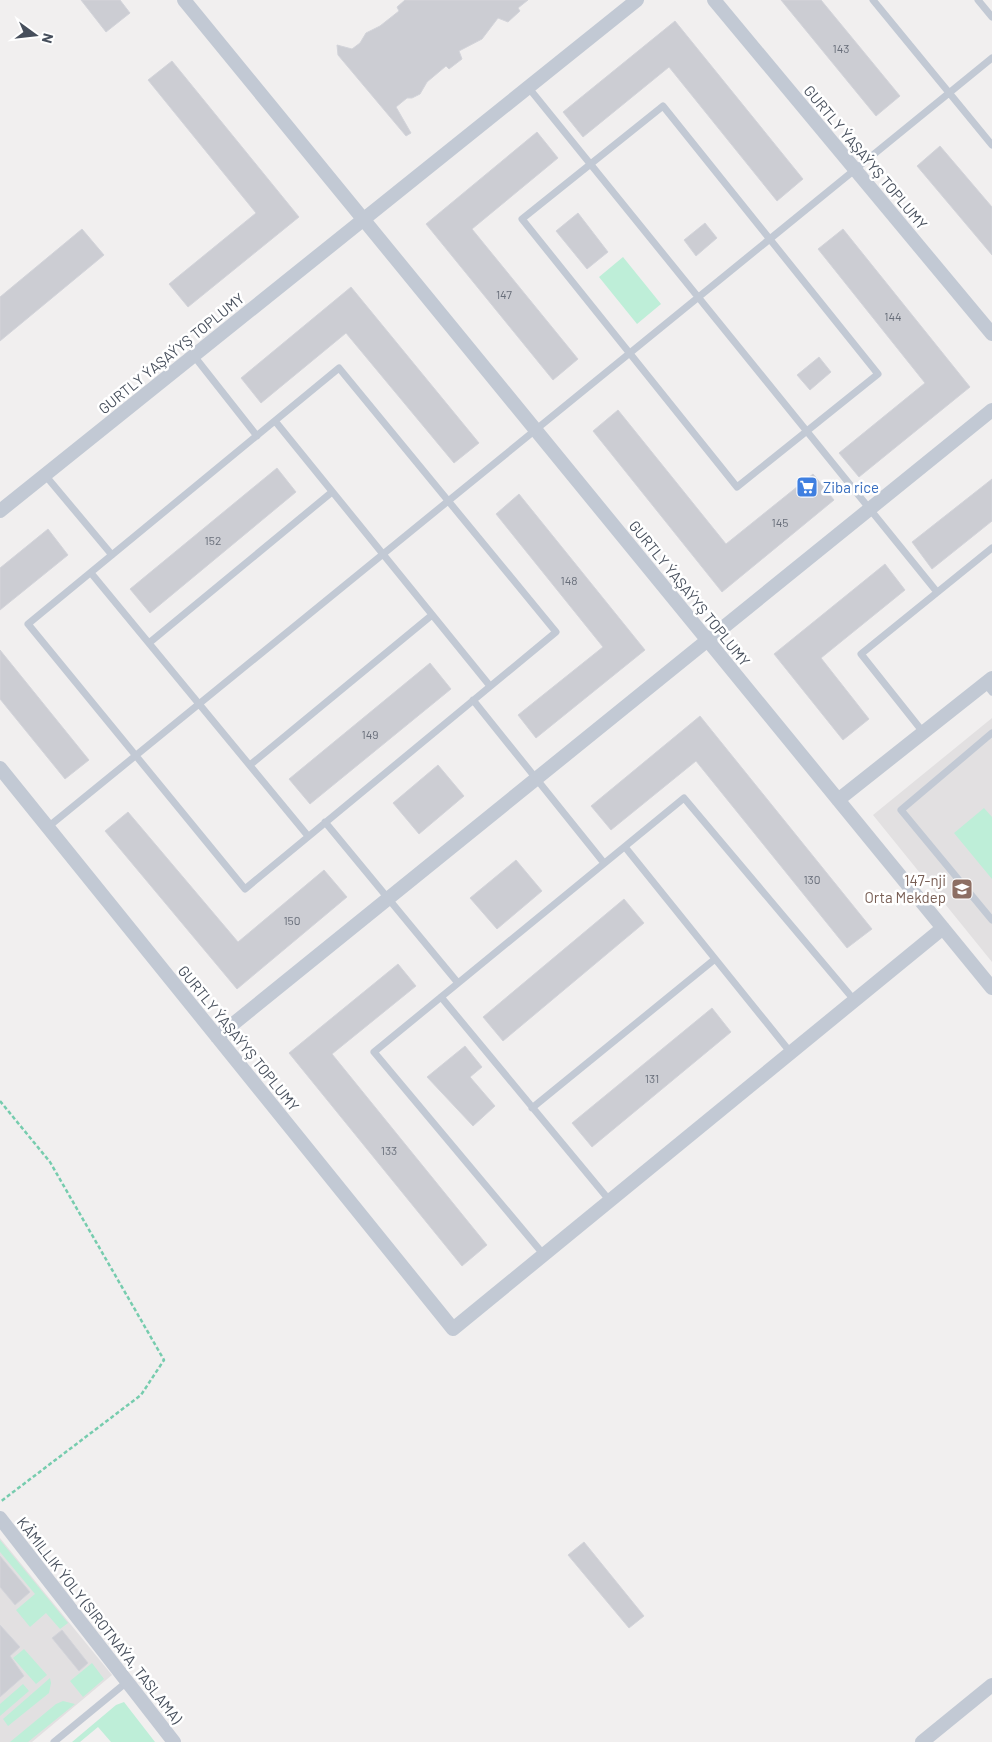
<svg xmlns="http://www.w3.org/2000/svg" width="992" height="1742" font-family="Barlow,sans-serif">
  <rect width="100%" height="100%" fill="#f1efef"/>
  <path fill="#e2e0e1" d="M992,718V962L873,815Z
    M0,1538L112,1675L32,1742H0Z"/>
  <path fill="#beeed8" d="M623,257L661,304L637,324L599,277Z
    M984,808L992,817V879L954,833Z
    M0,1540L68,1623L60,1629L46,1613L30,1627L16,1610L35,1594L0,1552Z
    M24,1649L47,1675L36,1684L13,1658Z
    M92,1663L104,1679L83,1697L70,1681Z
    M50,1678L51,1683L49,1693L8,1726L3,1719Z
    M23,1684L29,1691L0,1716V1704Z
    M63,1701L75,1704L28,1742H10L56,1704Z
    M124,1702L155,1742H111L98,1727L80,1742H72L116,1705Z"/>
  <path fill="#cccdd3" stroke="#d3d4da" d="M81,0H120L130,13L106,32Z
    M405,0H528L518,8L520,11L508,22L498,18L482,39L459,51L462,59L449,69L446,66L427,82L420,94L412,98H407L396,107L411,133L406,136L338,55L337,45L352,49L360,43L366,33L380,26L399,11L397,7Z
    M781,0H821L900,96L876,116Z
    M675,21L803,179L777,201L669,67L583,137L563,112Z
    M172,61L299,217L188,307L169,284L256,213L148,80Z
    M537,132L558,158L472,229L578,359L553,380L426,224Z
    M940,146L992,207V255L917,166Z
    M578,213L608,252L587,269L556,231Z
    M705,223L717,238L696,256L684,240Z
    M82,229L104,255L0,341V297Z
    M843,229L970,387L859,477L839,453L925,383L818,249Z
    M351,287L479,443L454,463L346,333L261,403L241,378Z
    M819,357L831,372L810,390L797,375Z
    M618,410L726,544L813,474L834,500L722,592L593,431Z
    M277,468L296,492L150,613L130,589Z
    M992,479V521L932,569L912,542Z
    M519,494L645,650L536,738L518,715L603,647L496,514Z
    M48,529L68,555L0,610V568Z
    M885,564L905,590L821,658L869,719L843,740L774,654Z
    M0,650L89,760L65,779L0,699Z
    M430,663L451,689L310,804L289,779Z
    M700,716L872,929L847,948L696,761L611,830L591,806Z
    M438,765L464,796L419,834L393,803Z
    M128,812L238,942L324,870L347,897L237,989L105,831Z
    M516,860L542,891L497,929L470,898Z
    M624,899L644,923L503,1041L483,1017Z
    M398,964L416,986L332,1054L487,1245L462,1266L289,1053Z
    M712,1008L731,1032L592,1147L572,1123Z
    M465,1046L482,1067L470,1077L495,1106L473,1126L427,1077Z
    M584,1542L644,1616L629,1628L568,1555Z
    M0,1556L30,1592L15,1605L0,1587Z
    M0,1625L20,1647L10,1656L24,1676L0,1697Z
    M62,1630L88,1663L79,1671L52,1638Z"/>
  <g fill="none" stroke-linecap="round" stroke-linejoin="round">
    <path stroke="#76ccae" stroke-width="2.5" stroke-dasharray="4 2.5" stroke-linecap="butt" d="M0,1101L50,1162L164,1360L141,1395L0,1502"/>
    <path stroke="#c2c9d4" stroke-width="7" d="M873,0L992,145
      M978,0L992,17
      M528,87L937,592
      M663,106L878,374L737,487L522,219Z
      M194,356L257,436
      M339,368L556,632L245,889L28,624Z
      M275,421L490,686
      M45,475L112,555
      M91,573L308,836
      M149,643L332,492
      M985,683L992,692
      M473,700L604,863
      M923,732L861,654L992,548
      M992,733L901,810L992,920
      M250,765L432,615
      M325,822L458,983
      M48,827L992,58
      M625,847L791,1053
      M441,997L610,1201
      M532,1108L715,959
      M544,1255L374,1052L684,798L855,1001
      M54,1742L128,1681"/>
    <path stroke="#c2c9d4" stroke-width="14" d="M184,0L992,988
      M714,0L992,334
      M0,511L637,0
      M0,768L453,1329L943,928
      M838,800L992,678
      M217,1037L992,410
      M0,1518L174,1742
      M922,1742L992,1685"/>
  </g>
  <defs>
    <g id="supermarket-square" transform="scale(1.125)"><rect x="-9" y="-9" width="18" height="18" rx="4" fill="#3f7fe0" stroke="#fff"/><path d="M-6-5.5h2.5l.6 2H6L4.5 2H-2.5L-4.4-4H-6ZM-1.5 3.2a1.3 1.3 0 1 0 .1 0ZM3 3.2a1.3 1.3 0 1 0 .1 0Z" fill="#fff"/></g>
    <g id="school-square" transform="scale(1.125)"><rect x="-9" y="-9" width="18" height="18" rx="4" fill="#8d6e63" stroke="#fff"/><path d="M0-5L7-2L0 1L-7-2ZM-4 1L0 2.5L4 1V4Q0 6-4 4Z" fill="#fff"/></g>
  </defs>
  <g fill-rule="evenodd">
    <use href="#supermarket-square" x="807" y="487"/>
    <use href="#school-square" x="962" y="889"/>
  </g>
  <g text-anchor="middle" dominant-baseline="central" stroke-width="5" stroke-linejoin="round" paint-order="stroke">
    <g font-size="12" fill="#686e7a">
      <text x="841" y="48">143</text>
      <text x="504" y="294">147</text>
      <text x="893" y="316">144</text>
      <text x="780" y="522">145</text>
      <text x="213" y="540">152</text>
      <text x="569" y="580">148</text>
      <text x="370" y="734">149</text>
      <text x="812" y="879">130</text>
      <text x="292" y="920">150</text>
      <text x="652" y="1078">131</text>
      <text x="389" y="1150">133</text>
    </g>
    <g font-size="15" fill="#474f5c" stroke="#fff">
      <text transform="translate(866 157) rotate(50)">GURTLY ÝAŞAÝYŞ TOPLUMY</text>
      <text transform="translate(171 353) rotate(-39)">GURTLY ÝAŞAÝYŞ TOPLUMY</text>
      <text transform="translate(690 593) rotate(51)">GURTLY ÝAŞAÝYŞ TOPLUMY</text>
      <text transform="translate(239 1038) rotate(51)">GURTLY ÝAŞAÝYŞ TOPLUMY</text>
      <text transform="translate(100 1620) rotate(52)">KÄMILLIK ÝOLY (SIROTNAÝA, TASLAMA)</text>
    </g>
    <g font-size="15" fill="#366cbe" stroke="#fff" text-anchor="start">
      <text x="823" y="487">Ziba rice</text>
    </g>
    <g font-size="15" fill="#785e54" stroke="#fff" text-anchor="end">
      <text x="946" y="880">147-nji<tspan x="946" dy="17">Orta Mekdep</tspan></text>
    </g>
  </g>
  <g transform="translate(35 35) rotate(105)" stroke="#ffffff" stroke-width="4" paint-order="stroke">
  <path d="M0-4L9 19L0 12L-9 19Z" fill="#474f5c"/>
  <text y="-8" font-size="14" font-weight="bold" text-anchor="middle" fill="#474f5c">N</text>
  </g>
</svg>
